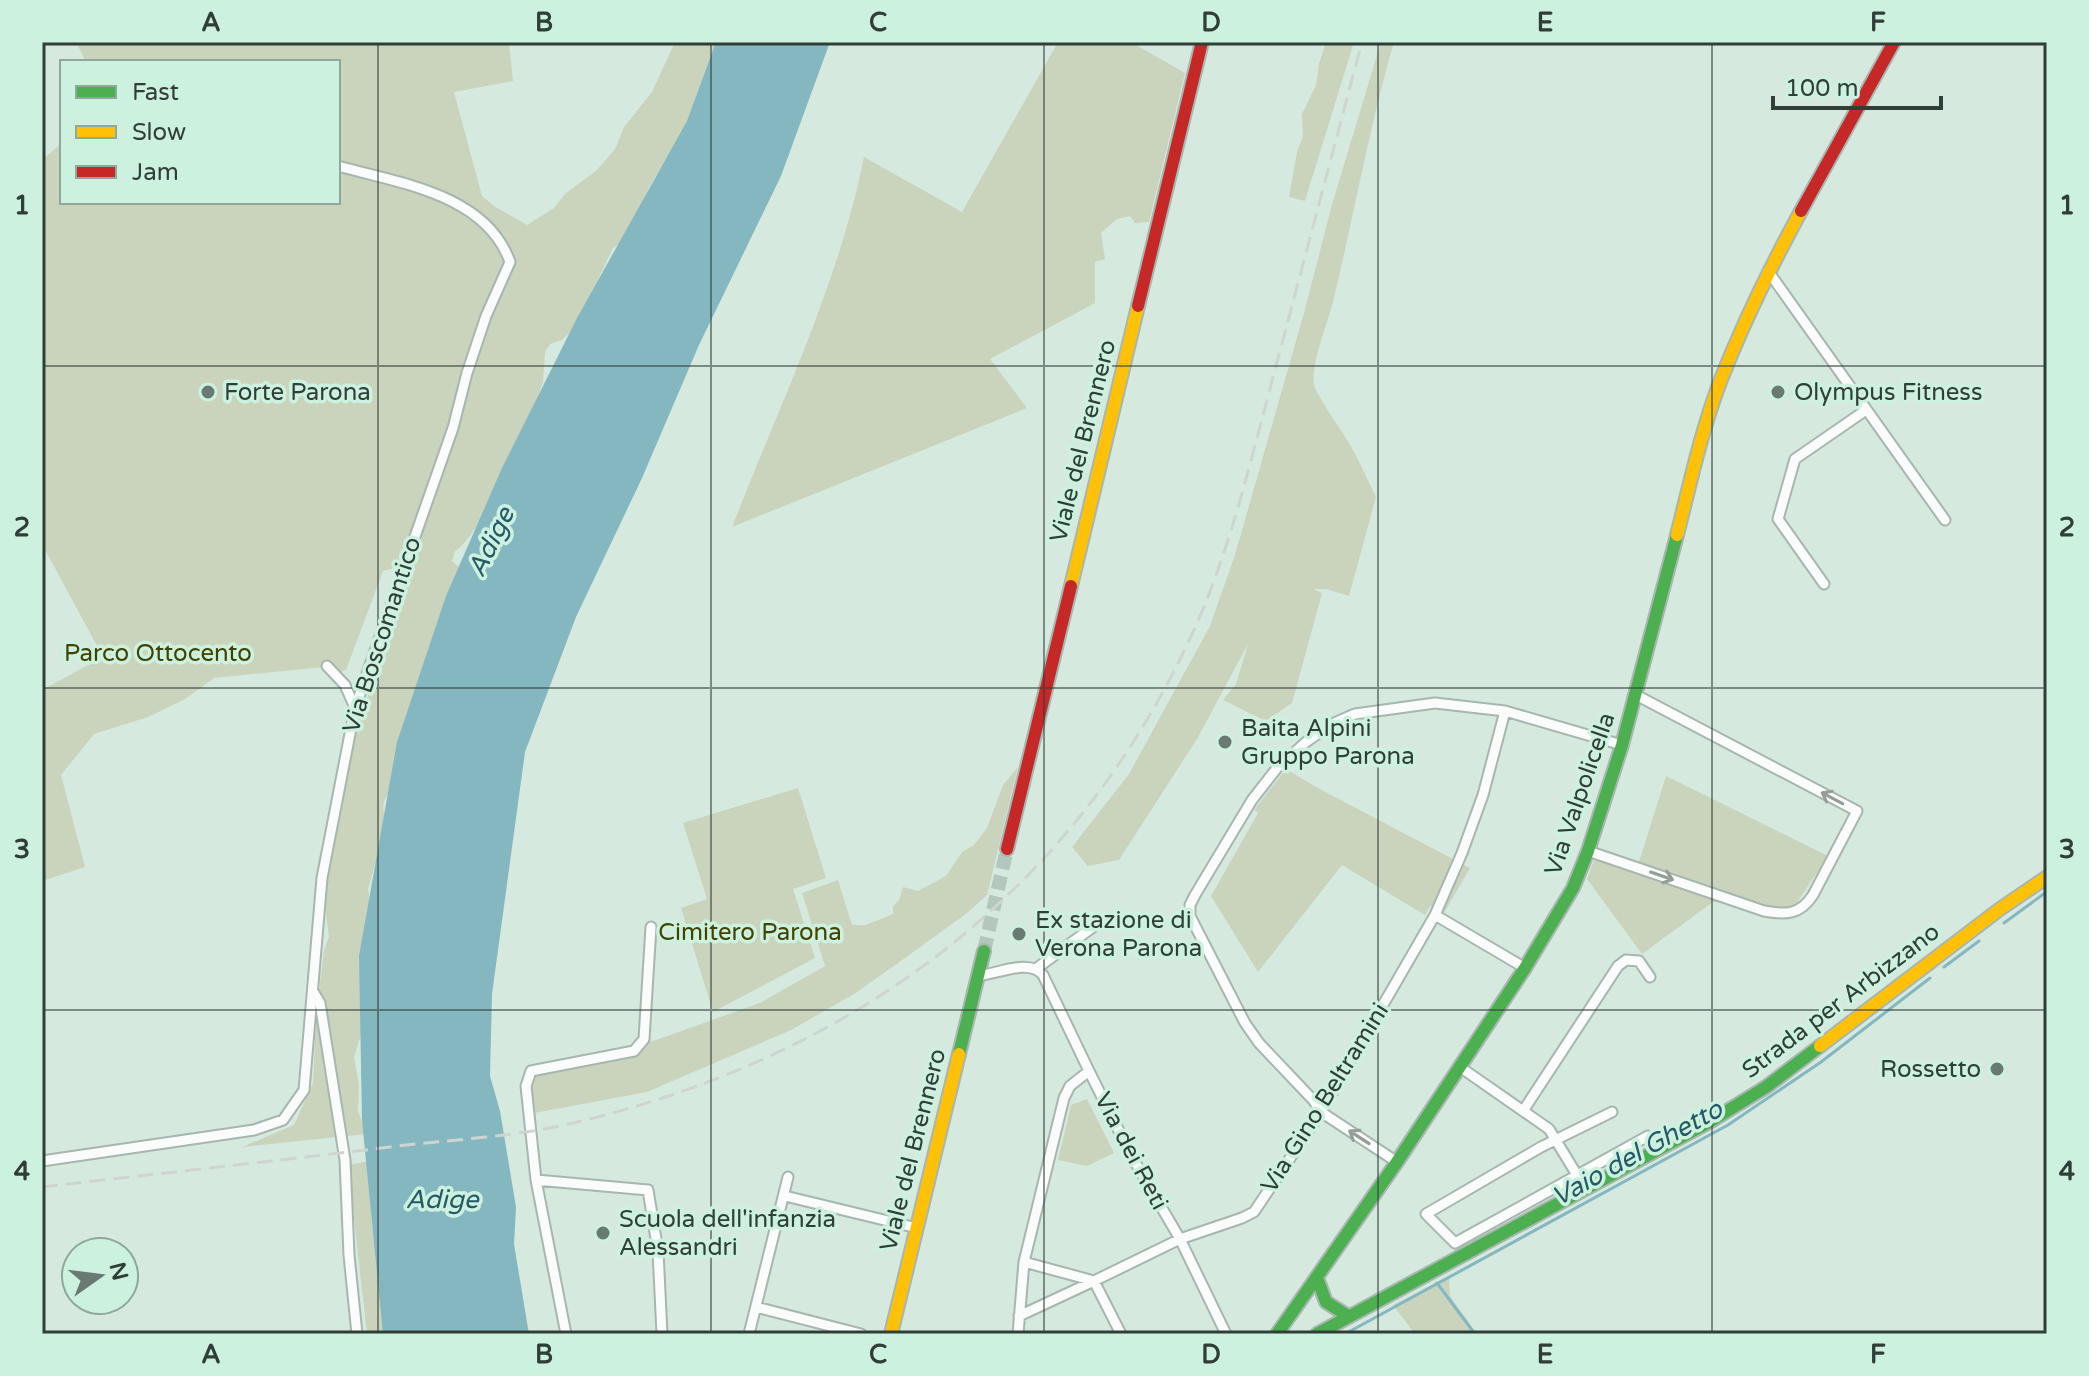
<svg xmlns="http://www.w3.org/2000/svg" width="2089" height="1376" font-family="'Varela Round',sans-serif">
  <rect width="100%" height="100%" fill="#d5e9df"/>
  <path fill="#cad4bc" d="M76,42H509L513,81L454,92L482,196L494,206L527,225L554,208L565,194L597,170L615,149L624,127L652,92L675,42H726L714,78L648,189L638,214L620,243L613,248L596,284L586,318L562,340L550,344L545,352L543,382L535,404L534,430L511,450C507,472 474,541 455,551L452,561L465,572L395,784C375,811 386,805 388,831C389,840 387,849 386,857L376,861L368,889L374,926L367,1016L354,1057L359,1085L358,1111L366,1134L242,1147L294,1125L313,1083L316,1017L324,951L329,936L325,908L328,860L353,726L366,711L371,670L412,563L383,571L346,670L331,676L324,667L214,678L185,699L148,717L94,734L61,775L85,867L42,881V690L103,657L42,544V160L62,143V202H338V62H86Z
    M1058,42H1131L1185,73L1149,222L1135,223L1130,216L1117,219L1101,233L1105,259L1095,262V303L990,359L1027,408L732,527C779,406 838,286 864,157L962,212Z
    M1326,42H1354L1305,201L1289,197L1297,152L1303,136L1302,114L1316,85L1319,64Z
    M1381,42H1394C1369,128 1354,215 1333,302C1328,322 1310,366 1314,385C1318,398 1341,429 1349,443C1359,460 1367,479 1376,497L1349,596L1326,589H1313L1322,593L1292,703L1266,721L1223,700L1236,684L1248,644L1197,739L1119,860L1088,866L1072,847L1129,774L1210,626L1235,555L1304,313L1331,208Z
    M1018,767L987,895L967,913L894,966L854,994L791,1030L647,1092L529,1114L526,1079L540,1073L659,1039L760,1003L825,966L802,893L838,880L852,925H866L893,914V906L899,900L903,887L918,891L946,876L962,852L974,845L987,828L1003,785Z
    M1286,769L1316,787L1470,868L1444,913L1430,906L1425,915L1342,865L1258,972L1211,896L1258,813L1254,810Z
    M1666,776L1828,856L1792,910L1713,902L1642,954L1587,879L1597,852L1639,862Z
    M798,788L826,878L793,889L815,958L713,1012L681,908L707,899L683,823Z
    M1087,1099L1114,1153L1087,1166L1058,1160L1071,1105Z
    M370,1161C371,1177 369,1229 376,1240L393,1334H367L348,1165Z
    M1449,1276L1450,1296L1477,1334H1415L1393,1305Z"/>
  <path fill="#85b7c1" d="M716,42H830L781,176L699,345L642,478L576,617L525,752L492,994L490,1076L500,1111L516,1207L514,1244L529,1334H383L362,1120L359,956L397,742L446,596L502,468L577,318L687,121Z"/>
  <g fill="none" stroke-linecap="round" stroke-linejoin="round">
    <path stroke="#85b7c1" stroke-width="3" d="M2004,923L2045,893
      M1944,967L1979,941
      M1437,1283L1475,1334
      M1345,1334L1728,1125L1821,1062L1930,978"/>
    <path stroke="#b4c7bd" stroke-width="14" stroke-dasharray="14 7" stroke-linecap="butt" d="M984,951L1007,849"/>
    <g stroke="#a7b6af" stroke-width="13">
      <path id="street" d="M1768,271L1945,520
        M1824,584L1778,519L1795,459L1866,410
        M327,666L345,685L355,708
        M1588,851L1764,911C1786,915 1800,915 1813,895L1857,811L1636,695
        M1435,915L1525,968
        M1037,968L1097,924
        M977,976C998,974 1029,958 1043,975L1089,1071L1132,1157L1180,1239L1226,1334
        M314,993L320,1003L345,1160L349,1255L357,1334
        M1460,1067L1549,1129L1577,1175
        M1523,1111L1618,966L1626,960L1639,961L1650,977
        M1612,1112L1541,1147L1426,1214L1455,1243L1648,1136
        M42,1161L254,1130L283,1120L304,1090L322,878L355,708L453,428L467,373L486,316L510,262C486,194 399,183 338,166
        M1397,1162L1321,1112L1314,1101L1259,1043L1245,1023L1190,916V905L1195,895L1252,800L1277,768L1306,742L1332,724L1355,714L1435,703L1505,711L1622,745
        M536,1180L648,1190L658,1251L662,1334
        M785,1196L917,1228
        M1024,1262L1094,1281L1180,1239L1242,1218L1254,1212L1321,1112L1435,915L1462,853L1483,795L1505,711
        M756,1307L861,1334
        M1019,1316L1094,1281L1121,1334
        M566,1334L536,1180L526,1086L531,1071L634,1051L644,1039L651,927
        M749,1334L788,1177
        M1018,1334L1024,1262L1064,1098L1070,1086L1089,1071"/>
    </g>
    <g stroke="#a7b6af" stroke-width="16">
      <path id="fast" d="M959,1054L984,951
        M1317,1278L1326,1302L1348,1316
        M1277,1334L1397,1162L1525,968L1573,888L1588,851L1622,745L1677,535
        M1317,1334L1711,1121L1766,1087L1820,1046"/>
    </g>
    <g stroke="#a7b6af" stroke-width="16">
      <path id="slow" d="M1677,535C1690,484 1701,432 1720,382C1743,323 1771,266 1801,211
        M1071,586L1138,306
        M1820,1046L2000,909L2047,877
        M891,1334L959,1054"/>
    </g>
    <g stroke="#a7b6af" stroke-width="16">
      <path id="jam" d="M1801,211L1894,42
        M1138,306L1202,42
        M1007,849L1071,586"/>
    </g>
    <use href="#street" stroke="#f9fcfa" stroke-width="9"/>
    <use href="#fast" stroke="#4caf50" stroke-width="12"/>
    <use href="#slow" stroke="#ffc107" stroke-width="12"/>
    <use href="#jam" stroke="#c62828" stroke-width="12"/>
    <path stroke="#ced5d1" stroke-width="3" stroke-dasharray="16 8" stroke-linecap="butt" d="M42,1187C163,1173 285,1160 406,1145C461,1139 519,1136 573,1123C851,1058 1073,895 1193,632C1230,551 1250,463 1273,377C1303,265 1332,154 1362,42"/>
  </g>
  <defs><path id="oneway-shaft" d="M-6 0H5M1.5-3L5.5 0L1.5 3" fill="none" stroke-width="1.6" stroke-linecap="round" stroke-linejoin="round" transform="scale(2)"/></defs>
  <g stroke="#949d98">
    <use href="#oneway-shaft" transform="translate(1832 798) rotate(-152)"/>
    <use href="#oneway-shaft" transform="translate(1662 876) rotate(19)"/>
    <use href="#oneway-shaft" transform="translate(1359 1137) rotate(-147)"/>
  </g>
  <path fill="none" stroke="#2f3e37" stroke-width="2" stroke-opacity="0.55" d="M378,42V1334M711,42V1334M1044,42V1334M1378,42V1334M1712,42V1334M42,366H2047M42,688H2047M42,1010H2047"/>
  <g fill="#697a72" stroke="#cdf1df" stroke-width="3">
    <circle cx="208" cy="392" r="8"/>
    <circle cx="1778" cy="392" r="8"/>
    <circle cx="1225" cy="742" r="8"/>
    <circle cx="1019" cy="934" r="8"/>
    <circle cx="1997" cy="1069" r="8"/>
    <circle cx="603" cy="1233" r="8"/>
  </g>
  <g text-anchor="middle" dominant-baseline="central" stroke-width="7" stroke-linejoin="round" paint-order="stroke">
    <g font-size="24" fill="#2f3e37" stroke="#cdf1df" text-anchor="start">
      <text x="224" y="392">Forte Parona</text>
      <text x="1794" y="392">Olympus Fitness</text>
      <text x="1241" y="728">Baita Alpini<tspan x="1241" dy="28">Gruppo Parona</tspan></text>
      <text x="1035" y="920">Ex stazione di<tspan x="1035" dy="28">Verona Parona</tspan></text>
      <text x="1981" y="1069" text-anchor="end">Rossetto</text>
      <text x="619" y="1219">Scuola dell'infanzia<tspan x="619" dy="28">Alessandri</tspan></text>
    </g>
    <g font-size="24" fill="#2f3e37" stroke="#cdf1df">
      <text transform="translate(1083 441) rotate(-76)">Viale del Brennero</text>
      <text transform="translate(382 635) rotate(-72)">Via Boscomantico</text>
      <text transform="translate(1580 794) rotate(-71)">Via Valpolicella</text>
      <text transform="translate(1841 1001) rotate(-37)">Strada per Arbizzano</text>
      <text transform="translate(1325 1098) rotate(-58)">Via Gino Beltramini</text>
      <text transform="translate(913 1150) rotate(-76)">Viale del Brennero</text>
      <text transform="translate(1131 1151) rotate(62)">Via dei Reti</text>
    </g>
    <g font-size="24" fill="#414100" stroke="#cdf1df">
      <text x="158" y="653">Parco Ottocento</text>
      <text x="750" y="932">Cimitero Parona</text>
    </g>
    <g font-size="26" font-style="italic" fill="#245967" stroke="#cdf1df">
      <text transform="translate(491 542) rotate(-64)">Adige</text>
      <text transform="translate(1637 1153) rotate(-29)">Vaio del Ghetto</text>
      <text x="442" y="1199">Adige</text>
    </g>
  </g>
  <rect width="2089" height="1376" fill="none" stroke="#cdf1df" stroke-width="88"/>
  <rect x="60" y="60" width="280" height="144" fill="#cdf1df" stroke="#8ea99c" stroke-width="2"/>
  <rect x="76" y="86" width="40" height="12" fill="#4caf50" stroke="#8ea99c" stroke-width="2"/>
  <text x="132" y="100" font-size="24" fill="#2f3e37">Fast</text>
  <rect x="76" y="126" width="40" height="12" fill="#ffc107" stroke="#8ea99c" stroke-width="2"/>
  <text x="132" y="140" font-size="24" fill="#2f3e37">Slow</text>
  <rect x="76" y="166" width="40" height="12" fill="#c62828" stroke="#8ea99c" stroke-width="2"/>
  <text x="132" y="180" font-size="24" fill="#2f3e37">Jam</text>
  <g transform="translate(100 1276) rotate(76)"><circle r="38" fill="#cdf1df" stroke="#8ea99c" stroke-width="2"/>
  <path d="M0-6L14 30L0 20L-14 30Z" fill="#697a72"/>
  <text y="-12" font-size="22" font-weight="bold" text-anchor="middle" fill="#2f3e37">N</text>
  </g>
  <path d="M1773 96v12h168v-12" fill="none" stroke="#2f3e37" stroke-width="4"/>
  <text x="1785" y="96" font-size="24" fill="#2f3e37" stroke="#cdf1df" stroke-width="6" paint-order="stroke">100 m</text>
  <rect x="44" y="44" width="2001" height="1288" fill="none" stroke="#2f3e37" stroke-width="3"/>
  <g font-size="26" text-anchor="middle" font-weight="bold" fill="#2f3e37">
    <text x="211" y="31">A</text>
    <text x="544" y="31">B</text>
    <text x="878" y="31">C</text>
    <text x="1211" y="31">D</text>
    <text x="1545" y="31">E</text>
    <text x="1878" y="31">F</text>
    <text x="22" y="214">1</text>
    <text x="2067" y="214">1</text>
    <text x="22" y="536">2</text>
    <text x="2067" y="536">2</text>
    <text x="22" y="858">3</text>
    <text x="2067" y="858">3</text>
    <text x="22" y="1180">4</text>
    <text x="2067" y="1180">4</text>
    <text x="211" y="1363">A</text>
    <text x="544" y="1363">B</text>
    <text x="878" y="1363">C</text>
    <text x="1211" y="1363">D</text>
    <text x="1545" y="1363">E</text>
    <text x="1878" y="1363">F</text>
  </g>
</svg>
